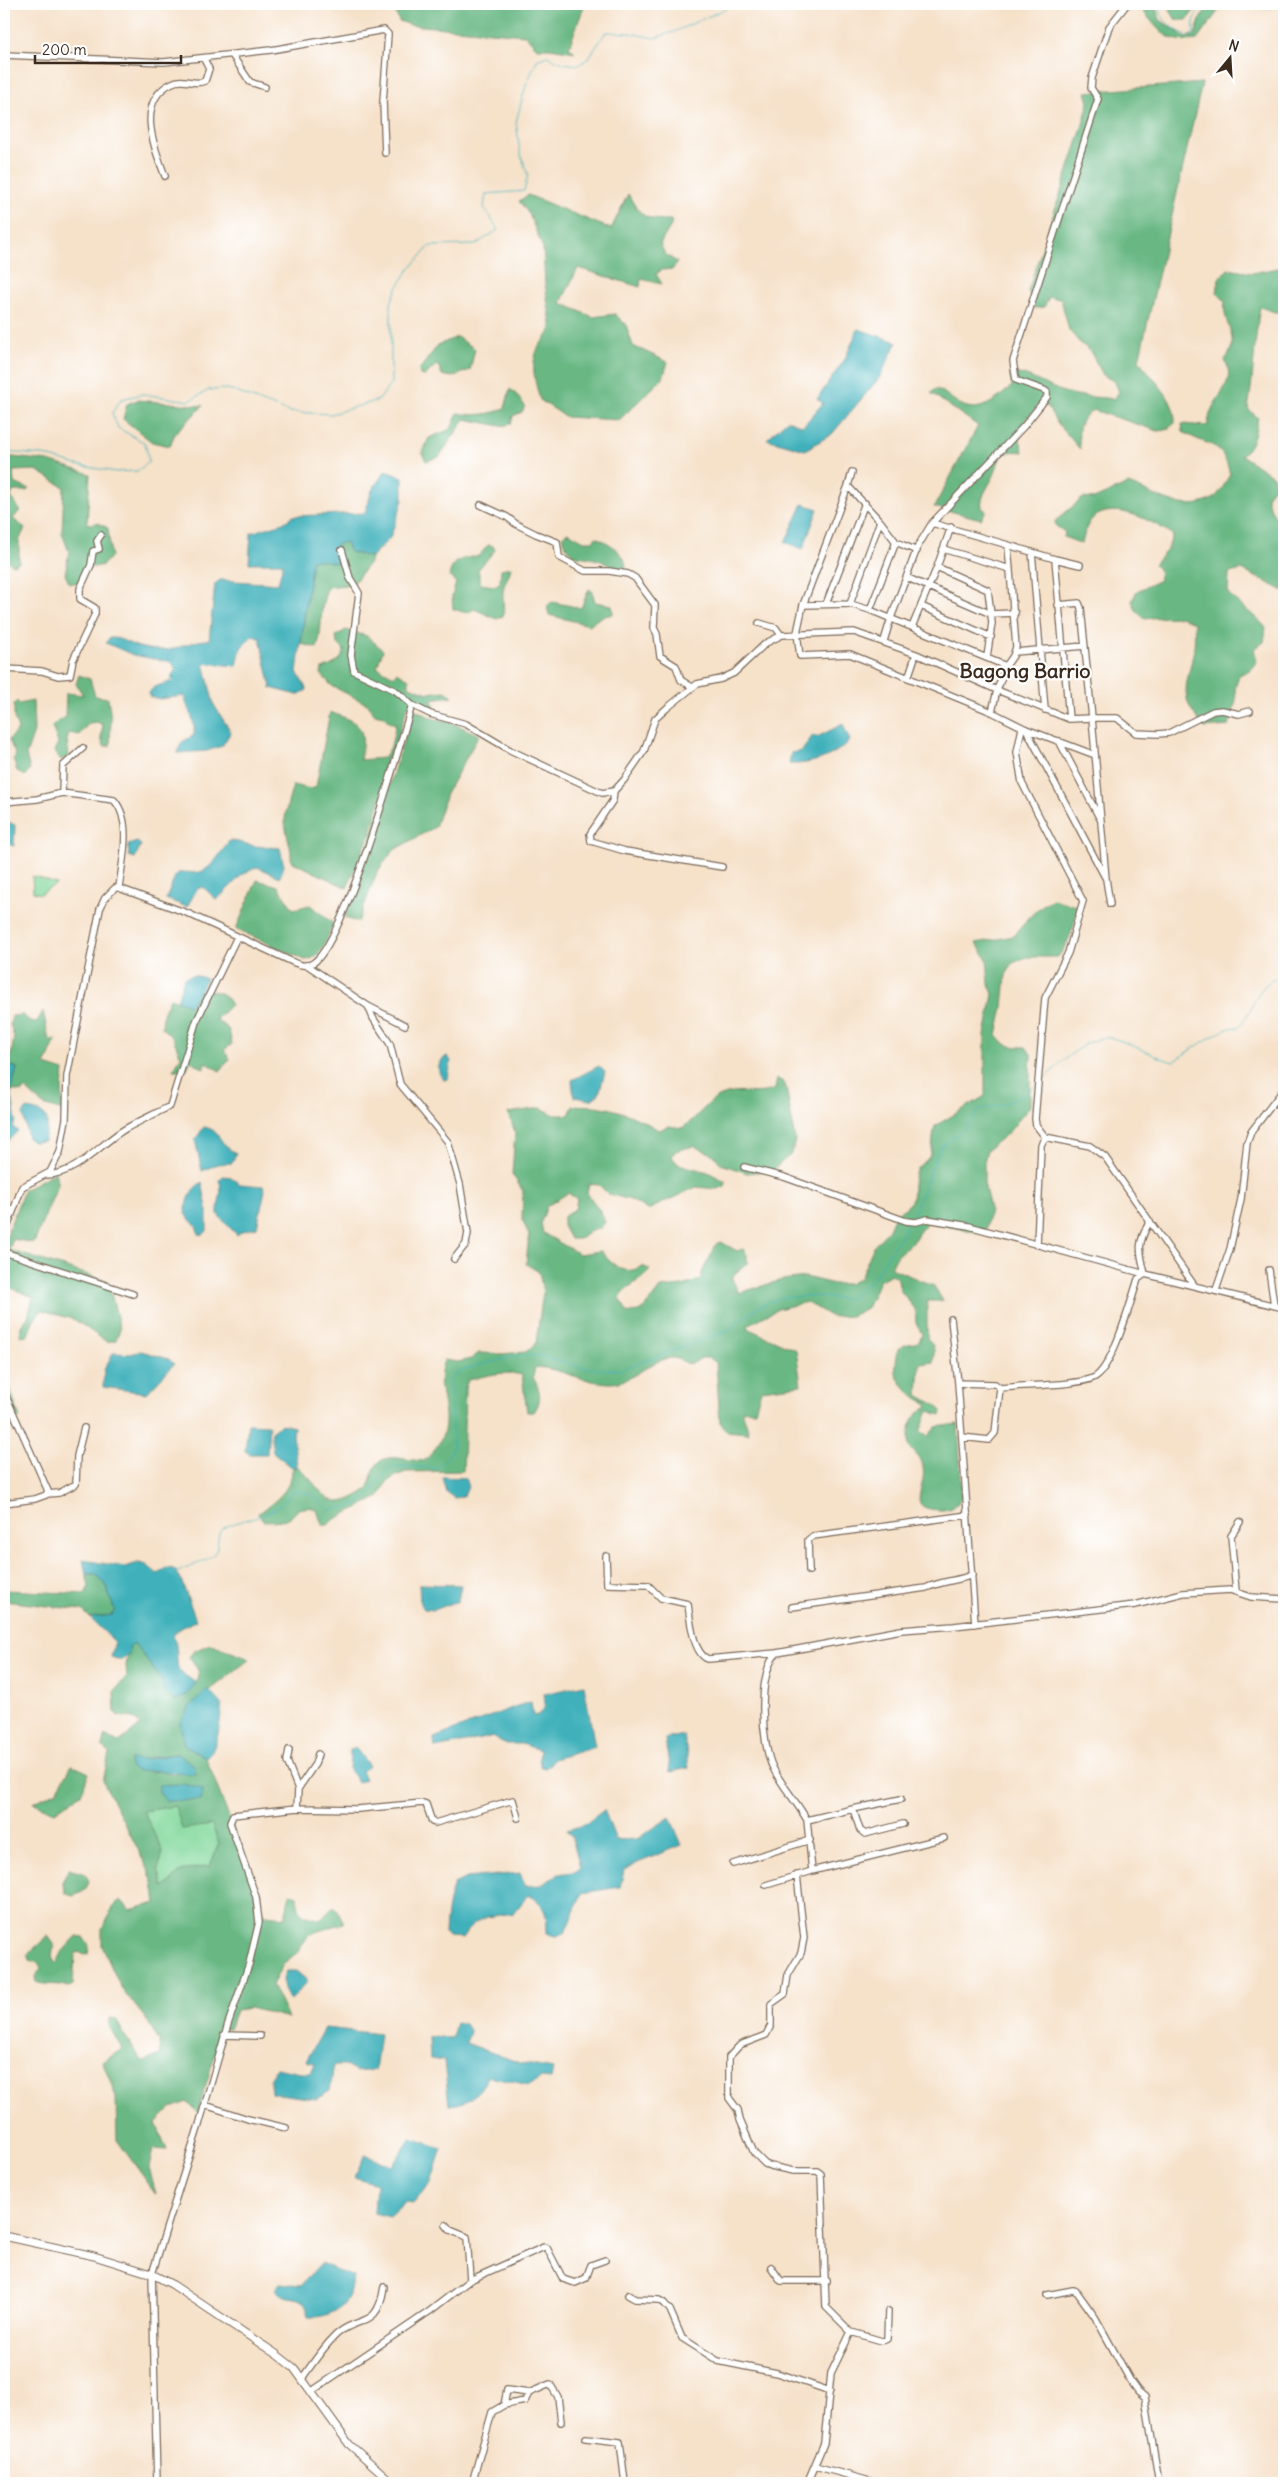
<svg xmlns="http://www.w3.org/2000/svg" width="1288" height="2487" font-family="Delius,sans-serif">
  <rect width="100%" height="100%" fill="#fff"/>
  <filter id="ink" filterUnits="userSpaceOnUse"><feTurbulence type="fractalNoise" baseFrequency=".02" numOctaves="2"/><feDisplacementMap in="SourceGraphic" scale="10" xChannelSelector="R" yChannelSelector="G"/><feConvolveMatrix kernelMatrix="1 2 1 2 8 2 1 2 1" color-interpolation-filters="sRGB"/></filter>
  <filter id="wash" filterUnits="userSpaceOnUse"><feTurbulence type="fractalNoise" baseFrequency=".0096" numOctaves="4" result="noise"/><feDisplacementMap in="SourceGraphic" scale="20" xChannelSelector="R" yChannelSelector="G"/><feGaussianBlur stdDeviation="1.12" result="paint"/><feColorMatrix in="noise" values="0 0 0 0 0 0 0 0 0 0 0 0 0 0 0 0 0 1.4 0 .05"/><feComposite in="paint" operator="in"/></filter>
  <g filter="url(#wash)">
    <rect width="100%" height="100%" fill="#f6e1c9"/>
    <path fill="#82d89c" stroke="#5e815d" d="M32,876L57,884L40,894L33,892Z
      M175,1806L212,1825L219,1843L210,1866L181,1871L170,1883L162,1887L158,1869L163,1852L143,1811Z"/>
    <path fill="#69b884" stroke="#527151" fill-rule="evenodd" d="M397,4H585L569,47L575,52L550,48H537L525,35L411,25L399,21L395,12Z
      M1137,4H1154L1160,20L1187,38L1195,35L1201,17L1210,4H1231L1219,10L1197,40C1163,45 1158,27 1137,4Z
      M1166,4H1199L1187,20H1176Z
      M1235,4H1284V6L1265,8Z
      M1202,83L1139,360C1152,380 1176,397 1175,423L1166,430L1158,431L1093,410C1076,422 1078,431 1080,449L1057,423L1046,404L1041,402L1018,430L1023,452C994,448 1001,465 992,479C987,489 980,497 982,508L986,511L981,519L934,507L978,426L931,393L936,389C945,392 950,398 958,403C979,416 996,400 1012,386L1010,373C1026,372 1047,387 1064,392C1079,397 1098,397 1114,399L1119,392L1115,382L1103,375L1090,351L1079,342L1069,330L1061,299L1049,297L1044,307L1035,308L1028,291L1082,128L1089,102L1086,92Z
      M628,194C641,217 645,220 671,220L672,224L660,244L665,254L677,262L673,269L662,270L656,274L662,284L641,279L640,287L578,268L561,303L593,317L615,314L626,325L633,346L668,362L663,378L619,420L566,417L540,400C535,381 529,363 540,345C545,338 551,334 551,324L545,284L543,248L529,214L519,201L528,195L611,229Z
      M1284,267V315L1260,307C1254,341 1254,375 1248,409L1258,418C1255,432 1254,446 1241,455L1273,476L1276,484L1267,496C1268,510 1280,521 1284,535C1287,544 1284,579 1284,591L1242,570L1229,573L1228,593C1241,607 1255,615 1266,628L1264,642L1254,649L1257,661L1250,670L1239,675L1235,689L1236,700L1229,726L1205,728C1200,722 1194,715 1191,709C1181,691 1189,676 1192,659C1195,647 1195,635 1194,623L1182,617L1144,618L1137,612L1132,601L1137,591L1160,580L1159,569L1154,564L1167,550L1173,535C1154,522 1115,500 1093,518C1086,524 1084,536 1082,544L1064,537L1065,532L1056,526L1055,521L1083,498L1094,499L1128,484C1156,494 1184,515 1212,499C1220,495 1226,481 1230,474C1221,439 1210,448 1183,432L1182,424L1207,426C1209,421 1209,416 1211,411C1219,393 1236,381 1225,360C1243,335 1221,326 1225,301L1217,293L1219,278L1228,269L1252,273Z
      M457,337L475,349L470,370L452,377L442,375L439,367L436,365L425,376L420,375L419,370L438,345Z
      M510,389L514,392L525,406L522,412L513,416L511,424L501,426L465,419L439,457L426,461L422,453L429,438L451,429L458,413C473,416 491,415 505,408Z
      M137,400L203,406L175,433L170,446L152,442L123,419L127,404Z
      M4,456L48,461L90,474L87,524L98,523L108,528L111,556L103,565L84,569L80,583H69L65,574L69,552L62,533L64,487L36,470L13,471L14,483L29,489L26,491H13L11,497L20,510L13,519L25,528L19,541V562L13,565L7,560V544L6,542L4,544Z
      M568,532L584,541H593L596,537C609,543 624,551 626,566L620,570C612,568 606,562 598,560C575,553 571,562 562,536Z
      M346,542L350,552L371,557L370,562L353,584L328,587C318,608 324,627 317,648L301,644L312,559L337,543Z
      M488,545L493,546L495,550L478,570L481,584L494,586L500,583L501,569L511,567C510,575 506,579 504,586C501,597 505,606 503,616L497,619L474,609L467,613L453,609L452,596L456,583L449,576C453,559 463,558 479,556Z
      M589,589L592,591L595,602L612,605L613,614L601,617L589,625L549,615L547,606L552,602L581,608Z
      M346,630L367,636L383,650L377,667L394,676L397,672L409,679V686L428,693L445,691L453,696L431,699L436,709L416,703L407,707L371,832L347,888L291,861C292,845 286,837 285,821C285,810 290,797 293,785L311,789L316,787L330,712C362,724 366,726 360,760L384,758L391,747L396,724L389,722L384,716L374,714L369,705L332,686L321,674L322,669C332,665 342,662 344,650L337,643L336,636Z
      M79,675L90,679L95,696L108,698L111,719L110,746H104L101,737L103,725L97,722L89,723L79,735L69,733L67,740L69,757L61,760L54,751L58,743L52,727L58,721L65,718L66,693L83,695L76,684Z
      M17,701L19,704L33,701L34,732L26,755L30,770L25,776L17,771L13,759L16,756L9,740L18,729L14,718V704Z
      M414,709L432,718L451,722L479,735L446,794L435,827L394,850L377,872L358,922L345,918Z
      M257,880L278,886L293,909L310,905L333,923C327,937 323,959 305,960L236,929Z
      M1053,899L1077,906C1075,925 1070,941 1058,957H1027L1013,963L1006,975L1003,1007L997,1035C1004,1047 1013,1047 1026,1047L1032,1056L1030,1065V1106L1008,1133L987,1150L984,1162V1183L990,1209L985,1234L928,1222C922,1228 918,1233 914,1240C906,1253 899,1246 891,1268L934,1286L943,1301H927V1338C935,1346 935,1351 933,1362L920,1364L918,1395L934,1404L942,1411L941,1415L928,1411L920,1432L928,1436L936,1427L958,1424L962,1497C956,1506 953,1510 941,1510C903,1509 927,1490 923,1467C922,1458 915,1454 910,1448C908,1445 909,1441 909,1437C909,1422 916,1413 928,1406L926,1402C916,1400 898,1383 896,1373C895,1365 897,1356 898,1349L904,1345L919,1342L922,1334L916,1323L915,1309L900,1290L898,1279L891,1274L879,1281L867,1308L851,1316L832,1317L807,1302L778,1309L748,1325L749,1329L796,1350L801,1385L761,1390L755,1411L742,1410L749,1433L726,1431L720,1422L716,1362L709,1358H701C686,1371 685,1357 670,1358C648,1361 632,1383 610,1383C584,1383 560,1368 535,1367L533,1377C540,1390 543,1399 534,1412H527L522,1375C504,1370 485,1376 468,1380L465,1388L463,1471L406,1472L395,1476L387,1482L379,1497L333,1520L328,1525H322L317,1510L309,1507L298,1509C289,1523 278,1520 263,1521L258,1513C273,1504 292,1489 292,1470L297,1466C326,1491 327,1519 369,1488C376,1447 391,1459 424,1461C466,1422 430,1399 444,1360L458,1362L471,1359L479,1353L500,1354L526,1352L536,1343L543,1292L539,1272L526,1264L529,1235L522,1219L523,1191L512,1174L515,1132L508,1113L541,1108L555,1115H569L573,1106C606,1103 631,1114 659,1130L669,1126L682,1128C696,1120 706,1102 721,1096C739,1088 758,1097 775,1089L777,1079L782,1081L786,1087L795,1140L792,1153L773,1170L747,1173L721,1164L714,1155L694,1146L675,1151L672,1157L678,1164L708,1172L726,1182L725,1186L717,1189L696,1187L648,1210L631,1200L608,1194L599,1185L589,1184L587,1193L601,1212L605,1222L601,1228L589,1231L579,1239H570L563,1226V1217L575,1209L577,1199L568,1193L547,1206L541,1222L543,1233L579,1254L601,1251C607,1259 620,1273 632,1270C635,1270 639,1267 643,1266L650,1270C641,1282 626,1285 620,1298L628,1314L644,1309L660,1288L683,1286L700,1280C703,1266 711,1258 716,1244L721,1242L737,1251L743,1249L747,1255V1264L734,1274L732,1279L739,1293L782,1280L805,1277L834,1284H849L860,1278L874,1246L888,1231L896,1213C921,1203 908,1190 916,1171C918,1165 925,1162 929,1157C934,1148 932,1136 935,1126L985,1096V1035L993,994L989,984L987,959L976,943L1014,936C1026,921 1036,907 1053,899Z
      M200,991C215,991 223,990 231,1005L216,1019L229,1030L232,1044L224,1050L230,1059L220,1071L204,1062V1069L191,1061L186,1070H173L181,1057L173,1038L162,1028L163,1014L170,998L190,1005Z
      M43,1011L49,1040H56L45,1065L64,1071L62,1088L63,1111L43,1105L25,1088L22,1092L11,1090L17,1068L4,1064V1057L11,1055L14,1037L10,1024L12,1016L23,1015L30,1021L37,1022Z
      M55,1172L58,1184L34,1243L13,1239L9,1250L108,1281L120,1329L116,1340L107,1342L75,1320L42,1310L33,1321L28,1335L20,1336L21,1326L28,1317L33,1297L11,1288L4,1300V1250L9,1228L24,1190Z
      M4,1370L20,1418L17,1419L4,1387Z
      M86,1574H96L105,1585L115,1610L112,1615L90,1618L82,1610L4,1601V1590L85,1594L89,1586Z
      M135,1644L162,1681L164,1691L187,1695L199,1678L198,1670L189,1657L194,1651L210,1644L250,1659L200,1698L181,1732L184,1746L206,1758L245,1859L259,1908L266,1915L285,1917L290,1894L297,1896C299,1915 302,1915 320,1920L332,1907L338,1911L344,1923L309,1934L298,1952L284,1963L272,1985L288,2018L250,2008L236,2010L229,2029H222L198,2113L187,2102L171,2108L156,2123L167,2150L153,2149L149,2168L156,2194L117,2140L116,2097L103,2062L122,2049L109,2026L110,2018L116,2019L125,2036L143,2062L160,2055L159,2041L148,2022L120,1986L102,1946V1930L106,1920L115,1904L121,1900L130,1910L156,1903L153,1883L148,1869L103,1781L109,1753L102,1746L105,1735L118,1743L141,1725L133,1718L118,1716L115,1712L114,1692L127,1676L126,1665L130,1646ZM177,1754L194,1765L175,1775L159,1771L149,1772L142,1761L151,1757ZM175,1806L182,1829L212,1825L219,1843L210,1866L181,1871L170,1883L163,1887L158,1869L163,1852L143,1811Z
      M72,1765L89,1773L81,1794L55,1812L33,1803L57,1791Z
      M69,1869L85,1874L89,1881C86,1892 82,1893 72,1896L66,1893L62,1882Z
      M48,1936L54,1944L52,1956L55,1962L58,1961L63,1951L77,1936L83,1937L89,1946L88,1954L84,1955L79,1952L75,1954L73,1985L69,1987C57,1983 48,1986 36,1982L35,1976L41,1969L38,1963L30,1960L28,1954Z"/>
    <path fill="#41b1bb" stroke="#3e6e6c" d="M858,329L897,342L880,377L832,434L805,450L767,439L787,420L803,426L823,403L817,399L845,359Z
      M385,471L403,477V500L390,538L371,557L350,552L346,542L337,544L338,563L312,559L297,672L307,690L297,695L271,688L260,638L252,636L241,648L237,666L204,663L214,705L231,732L222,746L207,751L177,753L182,742L194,735C196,720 188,711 184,696L159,699L150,697L149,693L154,687L173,681L171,678L176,669L171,662L133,655L106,643L109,638C121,637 128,644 139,647C146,649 155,650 163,650C180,650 193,639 209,640L215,584L220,580L278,584L283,563H249L251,533L283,523L293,516L365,513L372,490Z
      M803,504L818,509L803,549L785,542Z
      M843,724L850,741C833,757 811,765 789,764L791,753L802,751L813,735L817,737Z
      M4,820L15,825L14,846L4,843Z
      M230,840L255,846L280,848L284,866L280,877L257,867L242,875L217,900L203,887L197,889L187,907L166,899L176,874C185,870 191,874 200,872C212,869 223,849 230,840Z
      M137,842L141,845L135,858L129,856L128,845Z
      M192,975L206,978L203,986L190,1005L177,1001L184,978Z
      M447,1056L451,1061L448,1079L444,1080C436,1072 437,1062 447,1056Z
      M4,1064L17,1068L11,1090L16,1121L13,1127L18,1131L4,1145Z
      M599,1066L605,1072L599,1094L591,1100L574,1097L572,1080Z
      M26,1109C51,1112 49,1121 44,1141L32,1142L28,1138L23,1114Z
      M204,1127C222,1130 217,1144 236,1153L232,1163L218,1164L202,1171L195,1140Z
      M223,1176L231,1177L240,1184L263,1186L265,1190L257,1227L242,1231L237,1235L218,1215C217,1202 224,1192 219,1180Z
      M202,1182L207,1208V1231L203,1235L199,1234L196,1226L185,1214C187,1202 191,1188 202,1182Z
      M141,1351L169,1359L174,1364L147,1393L103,1387L104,1370L113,1353L131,1354Z
      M248,1424L269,1425L267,1454H250L245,1451Z
      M282,1424L294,1427L293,1435L297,1466L293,1468L273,1452L271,1438L272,1431Z
      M442,1477L465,1478L468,1487L463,1497L454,1498L446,1492Z
      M83,1560L125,1567L138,1563L145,1564L158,1574L166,1568L174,1569L180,1577L196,1620L178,1630L173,1636C179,1647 175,1659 179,1671L196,1683L187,1695L175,1701L164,1691L162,1681L135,1644L130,1646L129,1654L121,1660L111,1657L115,1642L90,1618L112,1615L115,1610L105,1585L96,1574H86Z
      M419,1584L461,1585L458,1601L434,1610L424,1609L420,1604Z
      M584,1685L595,1747L554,1759L546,1768L541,1767L539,1759L540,1750L522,1744H507L491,1737L435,1748L434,1738L517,1706L531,1702L533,1716C545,1714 546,1706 544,1694Z
      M208,1689L222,1704C220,1720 219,1748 206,1758L184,1746L180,1723L188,1708Z
      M684,1735L689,1768L670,1772L665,1739Z
      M355,1747L369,1766L361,1771L365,1779L358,1783L349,1769L350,1750Z
      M178,1754L194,1765L196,1774C183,1774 173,1773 160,1771C149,1769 140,1775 130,1767V1759C144,1762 161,1755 178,1754Z
      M183,1784L203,1789L200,1800L166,1801L159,1792V1785Z
      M604,1810L616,1840L637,1839L670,1817L682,1845L633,1865L624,1871L620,1887L582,1893L565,1933L557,1937L547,1933C547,1915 545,1902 528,1895L514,1913L487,1917L473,1924L463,1938L448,1937L445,1933C446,1916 448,1900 454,1884L466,1878L520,1873L525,1886L541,1885L559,1874L577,1871L580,1867L572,1837L567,1830L584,1825Z
      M286,1971H296L308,1981L290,2001C284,1990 280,1983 286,1971Z
      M456,2022L465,2024L470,2032L466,2043L520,2063L553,2069L551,2079L541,2078L529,2085L489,2076C477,2094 472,2103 449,2105L444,2061L430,2059L429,2037L452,2038Z
      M325,2028L380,2034L375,2070L356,2072L344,2065H334L330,2091L316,2099L271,2093L270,2077L276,2068L301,2073H311L315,2063L306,2061Z
      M411,2138L442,2148L431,2183L414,2203L405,2202L389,2217L374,2213L376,2184L354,2177L365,2155L392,2166Z
      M321,2263L353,2277C352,2303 335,2318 309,2317C305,2287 289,2306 275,2289L280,2283L301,2285Z"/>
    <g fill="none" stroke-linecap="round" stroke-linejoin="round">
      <path stroke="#41b1bb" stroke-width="1" d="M1159,4C1160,22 1173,29 1189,36L1194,33C1193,19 1195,14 1205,4
        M4,452L43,455L77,465L116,472L137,471L149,462L145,443L118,428L112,413L121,399L143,394L189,401L209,390L228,389L289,412L331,414L379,400L391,383V303L397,288L408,271L430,246L475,245L498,230L484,207L486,194L524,191L528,175L520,152L516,122L526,85L537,60L547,56L563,63L578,65L588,59L606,32L630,33L654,38L674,32L736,4
        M1041,1081C1059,1066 1086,1034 1112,1038C1121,1040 1130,1045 1138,1048C1150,1052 1160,1059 1174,1062C1188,1052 1224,1025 1239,1027C1257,1007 1255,981 1284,976
        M913,1216L940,1147L964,1129L979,1110L1001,1105L1025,1095L1034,1086
        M176,1573C185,1568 208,1561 214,1554C221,1546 214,1532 225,1527C248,1516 278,1517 291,1492C308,1489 317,1497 328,1510C348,1507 364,1506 375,1487C380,1478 385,1471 393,1466L437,1468L450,1454L453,1446L450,1381L454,1375L464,1369L512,1357L536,1355L584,1368L619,1370L725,1332L758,1307L780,1298L809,1296L849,1299L873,1279L907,1226"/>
    </g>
  </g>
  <g filter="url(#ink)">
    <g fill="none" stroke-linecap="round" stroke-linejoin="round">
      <g stroke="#7c6a5a" stroke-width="8">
        <path id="minor" d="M4,55L164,62L271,50L384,30L388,34L383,102L385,153
          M232,55L250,82L265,87
          M165,176C154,147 135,101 172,83C183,77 195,86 205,81L209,69L204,59
          M848,486L852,472
          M481,505L507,517L516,524L536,534L557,542L559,557L585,571H609L628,574L635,578L655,605L654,628L657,634L660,656L676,666L681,680L692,687
          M932,523L1024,426L1047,397V392L1044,390L1016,380L1013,361L1098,99L1091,88L1092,78L1109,27L1127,4
          M896,542L917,551
          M1008,545L1055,559L1069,719
          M943,549L1010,569
          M342,550L350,578L359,593L351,655L354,671L396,691L412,705
          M1032,552L1045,710
          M1055,559L1080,565
          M937,567L951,527
          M908,578L991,614L1015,613
          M826,604L865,503
          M850,604L880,521L896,542L870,610
          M803,605L848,486L880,521
          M1058,605L1079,603L1081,608L1092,718H1117L1136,733L1158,734L1169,733L1213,711L1222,710L1239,714L1250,711
          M921,606L991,637
          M759,623L776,628L781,635
          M912,627L937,567L988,590L992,623L987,657
          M884,641L891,618L918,546L932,523L1008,545L1016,647L1013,656L1006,666
          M1015,652L1085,646
          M4,669L42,671L58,676L70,675L73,660L95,614V608L80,599V589L91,565L93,551L99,549L97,541L101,535
          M908,678L916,654
          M1022,728L1017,752L1022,783L1083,901L1068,953L1045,998L1035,1119L1036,1125L1045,1137L1090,1146L1105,1157L1194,1285
          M1026,729L1106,879L1092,718L1069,719L997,690L1006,666L870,610L850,604L803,605L797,633L800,656L850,654L992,712L1026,729L1095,755
          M1059,741L1100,819
          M614,791L613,800L590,834L591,841L625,851L722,867
          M62,793L63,766L83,748
          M4,802L37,799L62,793L114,800C133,821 122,862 119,888
          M1106,879L1110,904
          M307,965L368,1006L405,1025
          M368,1006L373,1018L390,1044L400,1084L448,1142L460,1184L468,1233L466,1244L454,1259
          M744,1167L784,1177L906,1221L916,1222L927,1219L969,1226L1145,1274L1284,1308
          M46,1175C79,1174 98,1145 125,1129C139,1121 155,1114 170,1106L196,1022L237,937
          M4,1236L22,1187L50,1172L60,1152L66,1119L67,1076L100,909L105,898L115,888H119L187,913L295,963C301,965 307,967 313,963C345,942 398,750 412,705L430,714L466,724L510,750L602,793L614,791L624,780L644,751L655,719L667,708L697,684L721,679L734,673L766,643L782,635L854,632L916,654L997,690L992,712
          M1037,1245L1041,1145L1045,1137
          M4,1252L133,1294
          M1269,1270L1274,1305
          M1216,1290L1230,1249L1241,1199L1247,1143L1251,1132L1284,1089
          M951,1319L958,1383L975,1624
          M958,1383L995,1384L1000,1388
          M4,1392L48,1491L46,1495L35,1499L4,1503
          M962,1437L989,1440L995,1433L1000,1388C1021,1385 1080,1386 1095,1377C1113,1366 1131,1301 1138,1279L1145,1274C1139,1249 1137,1244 1150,1221
          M47,1494L59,1493L76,1484L77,1456L84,1428
          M606,1556L607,1584L648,1585L661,1598L688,1604C690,1619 693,1654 708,1659L777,1653L901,1630L954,1626L1135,1605L1183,1593L1230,1590L1251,1597L1284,1599
          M809,1571L808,1540L813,1536L968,1515
          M1236,1591L1231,1536L1240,1522
          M792,1607L926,1588C941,1581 957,1581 972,1575
          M777,1653C757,1672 761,1744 773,1768C782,1786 797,1802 807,1820L853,1809L860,1830L865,1834L903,1824
          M289,1750L287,1761L298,1789
          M297,1808L298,1789L315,1764L318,1754
          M853,1809L901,1799
          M733,1864L810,1840
          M812,1871L944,1838
          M797,1875L804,1938L801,1953L788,1975L785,1994L771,2004V2025L766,2035L740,2045L729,2057V2098L738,2110L740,2120L754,2153L765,2164L770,2166L793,2171H817L821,2174L826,2307L851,2332L882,2341L887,2339L888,2311
          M766,1885L812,1871L807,1820
          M224,2035L260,2036
          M205,2105L248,2119L286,2128
          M446,2225L450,2230L467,2237L470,2280
          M771,2267L781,2281H827
          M628,2295L635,2299L659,2300L664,2303L670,2310L682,2338L718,2361L777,2373L830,2391
          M1047,2295L1073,2290L1077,2292L1095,2317L1130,2380L1138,2391L1145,2397L1159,2483
          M303,2377C313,2363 324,2346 337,2334C360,2314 377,2331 384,2287
          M312,2391L430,2311L470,2280L544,2247L547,2248L563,2279L575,2283L586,2278L591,2265L605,2260
          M504,2405L525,2401L529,2393
          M586,2438L620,2442L625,2483
          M815,2466L877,2483
          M157,2483L152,2274L199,2125L228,2024L249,1964L259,1922L256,1897L230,1823L233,1815L297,1808L358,1809L423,1803L426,1804L432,1822L435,1823L513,1800L518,1818
          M472,2483L492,2412L504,2405L507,2390L529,2393L550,2384L558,2397L561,2422
          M807,2483L824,2443L831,2373L851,2332"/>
      </g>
      <g stroke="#7c6a5a" stroke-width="9">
        <path id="major" d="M4,2236L94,2256L152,2274L173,2285L276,2354L294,2368L349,2444L393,2483"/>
      </g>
      <use href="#minor" stroke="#fff" stroke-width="5.5"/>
      <use href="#major" stroke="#fff" stroke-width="7"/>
    </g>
  </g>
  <g text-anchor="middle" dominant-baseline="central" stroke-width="4.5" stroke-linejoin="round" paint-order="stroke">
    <g font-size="20" font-weight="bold" fill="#3b2a1e" stroke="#fff">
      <text x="1025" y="670">Bagong Barrio</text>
    </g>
  </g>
  <rect width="1288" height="2487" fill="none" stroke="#fff" stroke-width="20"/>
  <g transform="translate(1230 58) rotate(18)" stroke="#ffffff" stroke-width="4" paint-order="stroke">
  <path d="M0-4L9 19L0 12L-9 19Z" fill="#3b2a1e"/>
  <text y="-8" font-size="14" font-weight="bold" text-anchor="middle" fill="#3b2a1e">N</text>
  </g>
  <path d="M35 55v8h146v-8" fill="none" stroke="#3b2a1e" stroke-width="2.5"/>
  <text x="42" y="55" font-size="15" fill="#3b2a1e" stroke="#ffffff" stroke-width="4" paint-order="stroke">200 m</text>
</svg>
